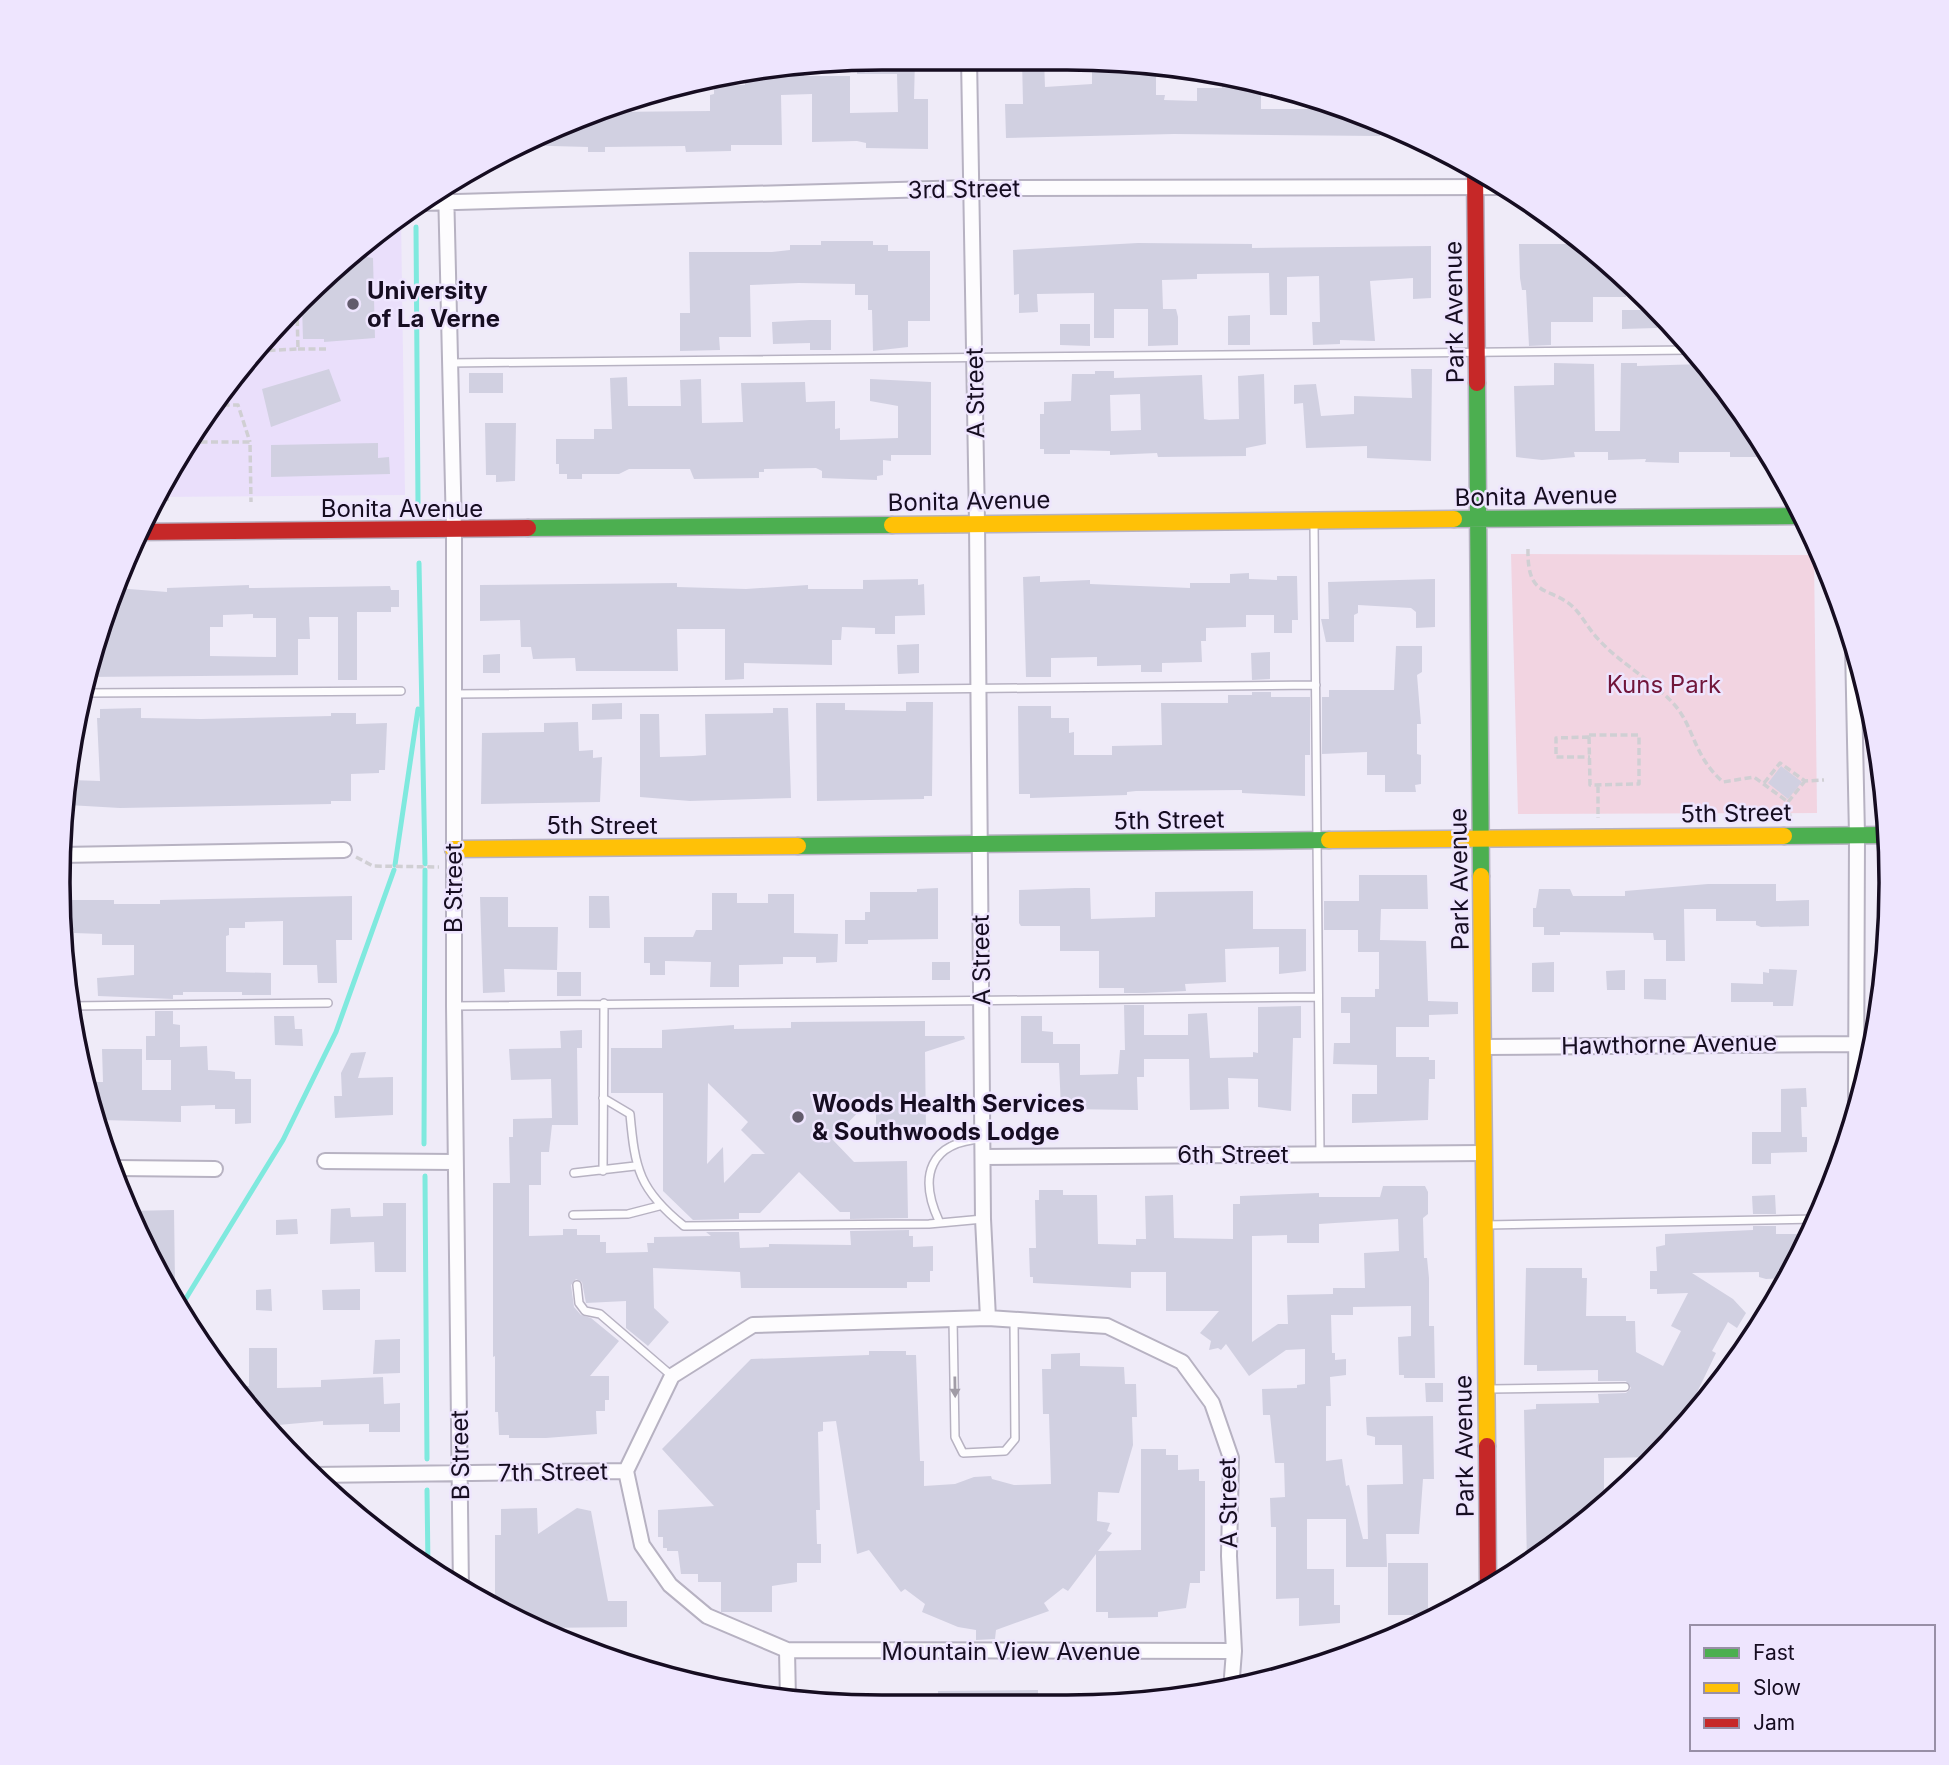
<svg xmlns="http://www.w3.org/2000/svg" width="1949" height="1765" font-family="Inter,sans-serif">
  <rect width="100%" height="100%" fill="#efebf8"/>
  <path fill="#eadffb" d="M401,216L405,495L156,497L228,380L380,228Z"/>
  <path fill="#f2d4e1" d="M1511,554L1814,555L1817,813L1518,814Z"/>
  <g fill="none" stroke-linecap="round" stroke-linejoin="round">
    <path stroke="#7fe9de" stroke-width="5" d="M416,227L418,503
      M419,563L425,864
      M395,865L418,709
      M424,1144L425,870
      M425,1176L427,1459
      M180,1308L283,1140L336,1032L394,870
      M427,1490L428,1567"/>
  </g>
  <path fill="#d1d0e1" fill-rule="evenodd" d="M883,58H915L914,99H928V149L866,148V143L857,141L812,142V94L781,95L782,145H731V151L686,152L685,146L605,147V152H588V147L515,145L608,112L710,111V95L714,94V86L745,85V71L784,70V67L804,65V76H850V113L898,112L897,74H857V60Z
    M1022,59H1044L1045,87L1092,84V70H1135V61L1156,64V95H1165L1164,100L1197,101V88H1222V73L1228,74L1261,84V109H1315V100L1380,120V136L1174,134L1006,138L1005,104H1023Z
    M821,241H873V245H888V251H930V321H908V347L873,351L872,310H868V295H855V284L799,283L750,285L751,337H719L720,350L680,351V313H690L689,252H772L790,250V245H821Z
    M1138,243L1252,244V248L1431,246V298L1413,299V278L1370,281L1375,341L1340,340V344L1313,345L1312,322H1320L1319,276L1287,277V315H1270L1269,273L1197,274V279L1162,280L1163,309H1176L1178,317V345L1148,346V309H1114V338H1094V293L1037,294L1038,312L1019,313V294L1014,295L1013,250Z
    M1519,244H1582L1625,279L1626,297H1593V322H1551V345L1529,346L1526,290H1522L1520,278Z
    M353,255L373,258L375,338L324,342V339H303L302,306Z
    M1622,310H1657V328L1622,329Z
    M1250,315V345H1228V316Z
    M810,320H831V350H810V343L773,344L772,322Z
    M1060,324H1090V346L1060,345Z
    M1554,363L1594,364L1595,431H1620L1621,363H1637V366L1703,364L1752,424L1762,443V457H1730V452H1679V463L1645,462L1646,459L1608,460V452H1574L1575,457L1542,460L1516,457L1514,386L1554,385Z
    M329,369L341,401L271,427L262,389Z
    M1411,369H1432L1431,461L1367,458V446L1306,448L1303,403L1294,404V385L1316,384L1321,416L1354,414V396L1412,398Z
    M1095,371H1114V378L1202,375L1204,419L1209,420L1239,419L1238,376L1264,374L1266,444L1246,448V456L1158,457L1157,453L1110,455V451L1070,450V454H1044V449H1040V414H1044V402L1071,401L1072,374H1095ZM1140,394L1141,430L1111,431L1110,395Z
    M469,373H503V393H469Z
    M627,377L628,406H681L680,380L701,379L702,423L743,422L741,383L805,382L806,402L835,401V429L840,428V440L898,438V406L870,401V379L931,382V455H891V461L883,460V475L877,476V480L822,478V471L816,468L764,469V472H759V478L694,479L690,469H629L619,474H582V479H567V474H559V464H556V439H594V429H612L610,378Z
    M485,423H516L515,481L496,482V475H486Z
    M378,443V458L389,457L390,474L271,477V445Z
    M1249,573V579L1277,580V576H1297L1298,620H1292V633H1274V615H1246V627L1206,628V641H1201L1202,662L1162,663V672H1141V665L1097,666V657L1051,658V677H1026L1023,577L1040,576V582L1090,580V584L1190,588V583H1230V574Z
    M918,579V585L924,584L925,615L895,616V634H875V628L842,627L841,640H832V665L744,663V679L725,680V629H677L678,671H576L575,658L533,659L531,647H521L520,620L480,621V585L677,583V587L746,589L808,585V589H863V580Z
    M1435,579V627L1416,628V612L1411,608L1358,605V613L1354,615V642H1326L1321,619H1329L1328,582Z
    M249,585V588L390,586L391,590H399V607H391V612H357V680H338V617H309L310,639H298V675L85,677L89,662H97V640L116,588L167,592V588ZM253,614V618H276V657L210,656V627H223V615Z
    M919,644V673L898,674L897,645Z
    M1396,646H1422V672L1417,675L1421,724H1417V754L1421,755V784L1415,785L1416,792H1385V775H1367V752L1322,754V697H1329V690H1394Z
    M1270,652V679L1252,680L1251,653Z
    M500,654V673H483V655Z
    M1252,692H1271V697H1310V755H1305V796L1242,793V790L1136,791L1127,792V795L1030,798V794H1019L1018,706H1051V718H1069V733L1074,732V755H1112V746L1162,745L1161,703H1228V695H1252Z
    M906,702H933L932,796H924V799L817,801L816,703H845V710L906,711Z
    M622,703V719L592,720V704Z
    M141,708V718L201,719L331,716V713H356V724L387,723L385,770H379V773L351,774V801H331V804L120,808L68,805L71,780L100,781L97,718H100V709Z
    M773,708H788L791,798L690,801L640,797V714H659L660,757L693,756L706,755L705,714L773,713Z
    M578,722L579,751L593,750V758L602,757L600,802L481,804L482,733L544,732V723Z
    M1781,766L1802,782L1788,799L1768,783Z
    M1359,875H1427L1428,909H1381L1380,940L1426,941L1428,1001L1458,1002V1014L1429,1015V1027H1396V1057H1429V1060H1435V1079H1429L1428,1120L1352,1123V1094H1377V1065L1333,1064L1334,1043H1350V1013H1341V997H1375V989H1379V952H1358V930H1324V901H1359Z
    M1708,884H1776V901L1809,900V926L1761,927L1756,925V921H1716V909H1684L1685,961H1666V940H1654L1653,933L1560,932V935H1544V927H1533V908H1536L1539,889H1570L1573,896H1625V891Z
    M938,888V939L868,940V944H845V920H865V912H870V892H917V889Z
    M1075,888H1090L1091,919L1155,917V892L1253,891V929H1306V971L1279,974V947L1225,949L1226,982L1185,984L1186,991L1144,993H1124V988H1099V951H1060V926H1021L1019,923V890Z
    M712,893H737V903H768V894H794V933L838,934L837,962L816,963V957H783V964L739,965V987H710L711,962L665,961V975H650V963H644V937H693L696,930H712Z
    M352,896V940H336L337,983H318L317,965H283V921L245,922V928H229V935L226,936V972L271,973V995H242V992H183V995H173V999L98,996L97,978L134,975V945H102V934L74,933V930H68V900H114V904H160V900Z
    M589,896H609L610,928H589Z
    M480,897H508V927H558L557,970L504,969L505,992L483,993Z
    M932,962H950V980H932Z
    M1554,962V992H1532V963Z
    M1769,969L1797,970L1793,1006H1773V1002H1731V983L1763,984V972L1769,973Z
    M1625,970V990H1607L1606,971Z
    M557,972H581V996H557Z
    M1644,979H1666V1000L1644,999Z
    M1124,1005H1144V1035H1188V1014L1207,1013L1210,1058L1253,1057V1052L1258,1053V1007L1301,1006V1038H1293L1291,1111L1258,1107V1079L1228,1078L1229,1109L1190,1110L1189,1059H1144V1077H1137L1138,1110L1061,1109L1059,1063H1021V1016H1042V1031L1053,1032V1044H1080V1075L1118,1074L1120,1050H1125Z
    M155,1011H173V1024L180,1025V1047L207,1046L208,1070L229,1071L235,1072V1079H251V1123L235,1124V1109H215V1105L181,1106V1122L100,1120L87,1082H103L102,1049H142V1090H171V1060H146V1036H155Z
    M274,1016H294L295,1029H302L303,1046L275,1045Z
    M925,1021V1036H964L965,1039L925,1052L926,1132L883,1133L884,1130H876V1094L832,1139L854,1162L907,1161L908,1218L850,1219V1212H840L799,1172L760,1213H739V1219L693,1220L663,1191V1093H611V1048H662V1030L734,1025V1029L791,1028V1022ZM708,1083L748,1122L741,1130L765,1154H752L724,1183L723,1147L707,1164Z
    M582,1030V1048H577L578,1125H552L549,1152H541V1185H529V1236L563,1235V1229H577V1235H600V1242H606V1253L648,1252L647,1243H654V1237L711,1236L706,1232H739L740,1248L769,1247V1244L851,1245L850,1231L909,1230V1236H913V1247L933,1246V1271H930V1282H907V1288H741L740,1272L653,1268L654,1308L669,1322L648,1346L626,1328V1301L586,1303L582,1282L576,1279L571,1285L574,1307L581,1315L591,1318L619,1341L590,1376H609V1400H605V1411H596L597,1434L546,1438H509V1435H499L498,1412H495V1356L493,1357V1183H510L509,1137H513V1119L552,1118L551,1079L511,1080L509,1049L561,1048L560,1031Z
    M366,1052L358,1078L393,1077V1115L335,1118L334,1096H342L341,1073L351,1053Z
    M1806,1088L1807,1107H1801L1802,1137H1807V1152L1771,1153V1164H1752V1132H1781V1089Z
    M1383,1186H1425L1428,1192V1214L1423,1218L1424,1258H1427L1429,1278V1326H1434L1435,1378H1404V1375H1399L1398,1337L1411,1336V1306L1353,1307V1315H1331L1332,1353H1335V1360L1346,1359V1375L1330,1377L1331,1406H1326V1461L1342,1459L1346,1486L1349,1485L1363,1539H1368L1367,1485L1403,1484L1402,1445H1375V1437L1367,1435L1366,1417L1433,1416L1434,1479H1423L1419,1534H1386L1387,1567H1346V1519H1307V1569H1334V1605H1340V1623L1299,1626V1598L1276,1599V1527H1271L1270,1498L1285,1497L1284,1463H1275L1270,1415H1263L1262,1389L1297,1388V1385L1305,1384V1349L1286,1350L1249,1376L1226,1344L1221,1350L1218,1348L1209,1350L1211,1341L1200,1333L1219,1311H1166V1272H1131V1288L1033,1283V1277H1030L1029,1248H1036L1035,1200H1039V1190H1063V1195H1097L1098,1244L1136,1245V1239H1146L1145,1196L1173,1195L1174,1238L1233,1239V1204H1240V1196L1319,1193V1197H1380ZM1398,1219L1399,1251L1364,1253L1365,1288H1333V1294L1287,1295L1288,1324H1278L1252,1342V1236L1287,1235V1243H1319V1224Z
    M1775,1195L1776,1214H1753L1752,1196Z
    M383,1203H406V1272H375L374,1242L330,1244L331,1209L350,1208L351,1217L383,1216Z
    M174,1210L175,1281H164L148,1256V1237H139L130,1211Z
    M297,1219L298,1234L276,1235V1220Z
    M1753,1226H1776V1234H1802V1248L1786,1278L1766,1279L1759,1277V1272L1692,1273L1733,1299L1746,1313L1737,1328L1728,1322L1712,1351L1716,1353L1690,1407L1697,1409L1657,1457L1604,1458V1503L1527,1566L1524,1410L1536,1409V1404L1599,1403L1598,1394L1626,1393L1631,1388L1626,1381H1598V1370L1537,1371V1365H1524L1526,1268H1582V1278H1587L1586,1316H1626V1321H1635L1636,1352L1663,1366L1681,1331L1671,1326L1688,1293L1657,1294V1289H1650V1271H1657L1656,1247L1665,1245V1234L1753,1230Z
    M271,1289L272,1311L256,1310V1290Z
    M360,1289V1310H323L322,1290Z
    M400,1339V1373L373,1374L375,1340Z
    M249,1348H277V1388L321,1387V1380L383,1377L384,1404L400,1403V1432H369V1424L323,1425V1421L267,1426L229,1386H249Z
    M869,1351H906V1355H916L920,1461H924V1486L955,1484L974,1477L991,1476L992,1479L1014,1485L1051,1484L1049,1414H1043L1042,1369H1051V1354L1080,1353V1366L1124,1367L1125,1384H1136L1137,1417H1132L1133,1445L1119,1493L1098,1492L1097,1521L1110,1523L1107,1531L1112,1533L1098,1551L1141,1550V1449H1166V1455H1178V1470L1199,1469V1481H1205V1571H1200V1583H1190L1186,1608L1158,1612V1617L1108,1618V1612H1096V1554L1068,1591L1063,1588L1044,1603L1049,1611L996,1630L995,1639L976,1640V1630L958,1627L922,1612L925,1604L905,1589L901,1592L869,1550L857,1554L836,1421L823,1422V1431L818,1432L820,1510H816L817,1544H821V1563H797V1582L772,1586V1612H721V1582H698V1574H681L678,1551H667V1548H663V1537H658V1510L714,1506L662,1449L751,1359L869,1355Z
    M1425,1383H1443V1402H1426Z
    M537,1508L538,1534L577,1508L591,1511L608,1601H627V1627L539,1628L495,1608V1535H501V1509Z
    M1388,1563H1428V1615H1388Z
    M1038,1690V1707L938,1704V1691Z"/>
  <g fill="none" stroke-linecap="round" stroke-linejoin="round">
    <g stroke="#b7b2c2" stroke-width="10">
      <path id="lane" d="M449,363L1691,350
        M1314,524L1320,1154
        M83,693L401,691
        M453,694L1316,685
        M70,1006L328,1003
        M454,1006L1318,997
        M603,1098L630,1114C635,1169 639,1190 684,1226L929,1224L983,1219
        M603,1171L604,1003
        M574,1173L635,1166
        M573,1215L628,1214L659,1206
        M939,1221C918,1176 930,1142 982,1139
        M1486,1225L1817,1219
        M577,1285L579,1303L585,1311L600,1314L672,1376
        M953,1319L955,1437L963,1453L1005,1451L1015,1439L1014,1320
        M1490,1389L1625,1387
        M586,1649H590"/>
    </g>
    <g stroke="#b7b2c2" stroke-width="18">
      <path id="street" d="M969,58L977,523L983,1219L988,1318
        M446,187L454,531V1006L461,1590
        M421,203L969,188L1507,187
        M1853,646L1857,835L1856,1109
        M61,855L344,850
        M1483,1047L1855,1044
        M983,1157L1483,1153
        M325,1161L455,1162
        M116,1168L215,1169
        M313,1475L626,1471
        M787,1650L1234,1651
        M788,1701L787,1650L707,1616L670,1585L642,1545L626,1471L672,1376L753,1325L988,1318L1107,1326L1182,1362L1212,1403L1231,1458L1229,1556L1234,1651L1231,1690"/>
    </g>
    <g stroke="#b7b2c2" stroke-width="19">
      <path id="fast" d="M1477,383L1481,876
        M1454,519L1801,516
        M528,528L892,525
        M1784,836L1887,835
        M798,846L1329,840"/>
    </g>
    <g stroke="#b7b2c2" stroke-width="19">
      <path id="slow" d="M892,525L1454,519
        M1329,840L1784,836
        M453,849L798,846
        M1481,876L1487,1446"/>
    </g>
    <g stroke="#b7b2c2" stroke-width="19">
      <path id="jam" d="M1475,170L1477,383
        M138,532L528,528
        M1487,1446L1488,1588"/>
    </g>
    <path stroke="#d0cfd3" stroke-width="3.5" stroke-dasharray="7 3.5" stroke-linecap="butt" d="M298,349H327
      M258,351L298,349L297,311
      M221,392L226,405H238L250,442
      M190,442H250L251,502
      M167,501L168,477
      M1528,549C1527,602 1552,584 1576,610C1584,619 1590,631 1599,640C1620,663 1650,679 1672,702C1695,726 1692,755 1723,782L1754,777L1788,802L1790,817
      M1589,735H1639V784L1590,785Z
      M1589,737L1556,738V757H1590
      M1764,783L1780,763L1805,781L1824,780
      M1598,786V818
      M1788,802L1805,781
      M356,857L373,866L439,867"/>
    <use href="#lane" stroke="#fdfcfe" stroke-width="7"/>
    <use href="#street" stroke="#fdfcfe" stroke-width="14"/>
    <use href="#fast" stroke="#4caf50" stroke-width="16"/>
    <use href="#slow" stroke="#ffc107" stroke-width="16"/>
    <use href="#jam" stroke="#c62828" stroke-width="16"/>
  </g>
  <defs><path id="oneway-solid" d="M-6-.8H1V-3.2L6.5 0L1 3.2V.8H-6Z" transform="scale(1.75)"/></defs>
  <use fill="#a19ca6" href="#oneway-solid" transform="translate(955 1387) rotate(89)"/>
  <g fill="#625b6c" stroke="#eee5fe" stroke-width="2.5">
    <circle cx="353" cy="304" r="7"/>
    <circle cx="798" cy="1117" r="7"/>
  </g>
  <g text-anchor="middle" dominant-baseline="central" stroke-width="5" stroke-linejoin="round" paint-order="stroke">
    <g font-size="24" fill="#160d21" stroke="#eee5fe">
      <text transform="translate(964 189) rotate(-1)">3rd Street</text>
      <text transform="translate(1454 312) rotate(-91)">Park Avenue</text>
      <text transform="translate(975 393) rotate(-91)">A Street</text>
      <text transform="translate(1536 496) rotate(-1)">Bonita Avenue</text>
      <text transform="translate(969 501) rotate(-1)">Bonita Avenue</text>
      <text x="402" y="508">Bonita Avenue</text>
      <text transform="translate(1736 813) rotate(-1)">5th Street</text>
      <text transform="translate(1169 820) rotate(-1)">5th Street</text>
      <text x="602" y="825">5th Street</text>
      <text transform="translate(1459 879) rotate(-91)">Park Avenue</text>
      <text transform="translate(453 888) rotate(-90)">B Street</text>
      <text transform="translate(981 960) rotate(-91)">A Street</text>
      <text transform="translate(1669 1044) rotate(-1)">Hawthorne Avenue</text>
      <text x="1233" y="1154">6th Street</text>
      <text transform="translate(1464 1446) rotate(-91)">Park Avenue</text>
      <text transform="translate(460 1455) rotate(-91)">B Street</text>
      <text transform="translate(553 1472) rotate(-1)">7th Street</text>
      <text transform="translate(1228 1503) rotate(-91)">A Street</text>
      <text x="1011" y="1651">Mountain View Avenue</text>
    </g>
    <g font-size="24" font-weight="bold" fill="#160d21" stroke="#eee5fe" text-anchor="start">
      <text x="367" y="290">University<tspan x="367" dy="28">of La Verne</tspan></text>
      <text x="812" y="1103">Woods Health Services<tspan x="812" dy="28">&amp; Southwoods Lodge</tspan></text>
    </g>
    <g font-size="24" fill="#71153a" stroke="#eee5fe">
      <text x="1664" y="684">Kuns Park</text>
    </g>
  </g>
  <path d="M0 0H1949V1765H0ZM882 70H1067A812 812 0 0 1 1879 882V883A812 812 0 0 1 1067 1695H882A812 812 0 0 1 70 883V882A812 812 0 0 1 882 70Z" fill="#eee5fe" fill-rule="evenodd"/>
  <path fill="none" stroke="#160d21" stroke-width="3.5" d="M882 70H1067A812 812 0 0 1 1879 882V883A812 812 0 0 1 1067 1695H882A812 812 0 0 1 70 883V882A812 812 0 0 1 882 70Z"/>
  <rect x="1690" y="1625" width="245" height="126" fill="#eee5fe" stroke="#988fa6" stroke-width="2"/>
  <rect x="1704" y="1648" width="35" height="10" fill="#4caf50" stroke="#988fa6" stroke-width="2"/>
  <text x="1753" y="1660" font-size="21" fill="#160d21">Fast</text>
  <rect x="1704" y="1683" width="35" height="10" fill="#ffc107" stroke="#988fa6" stroke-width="2"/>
  <text x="1753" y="1695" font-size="21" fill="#160d21">Slow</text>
  <rect x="1704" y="1718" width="35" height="10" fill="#c62828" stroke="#988fa6" stroke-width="2"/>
  <text x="1753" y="1730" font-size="21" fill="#160d21">Jam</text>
</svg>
